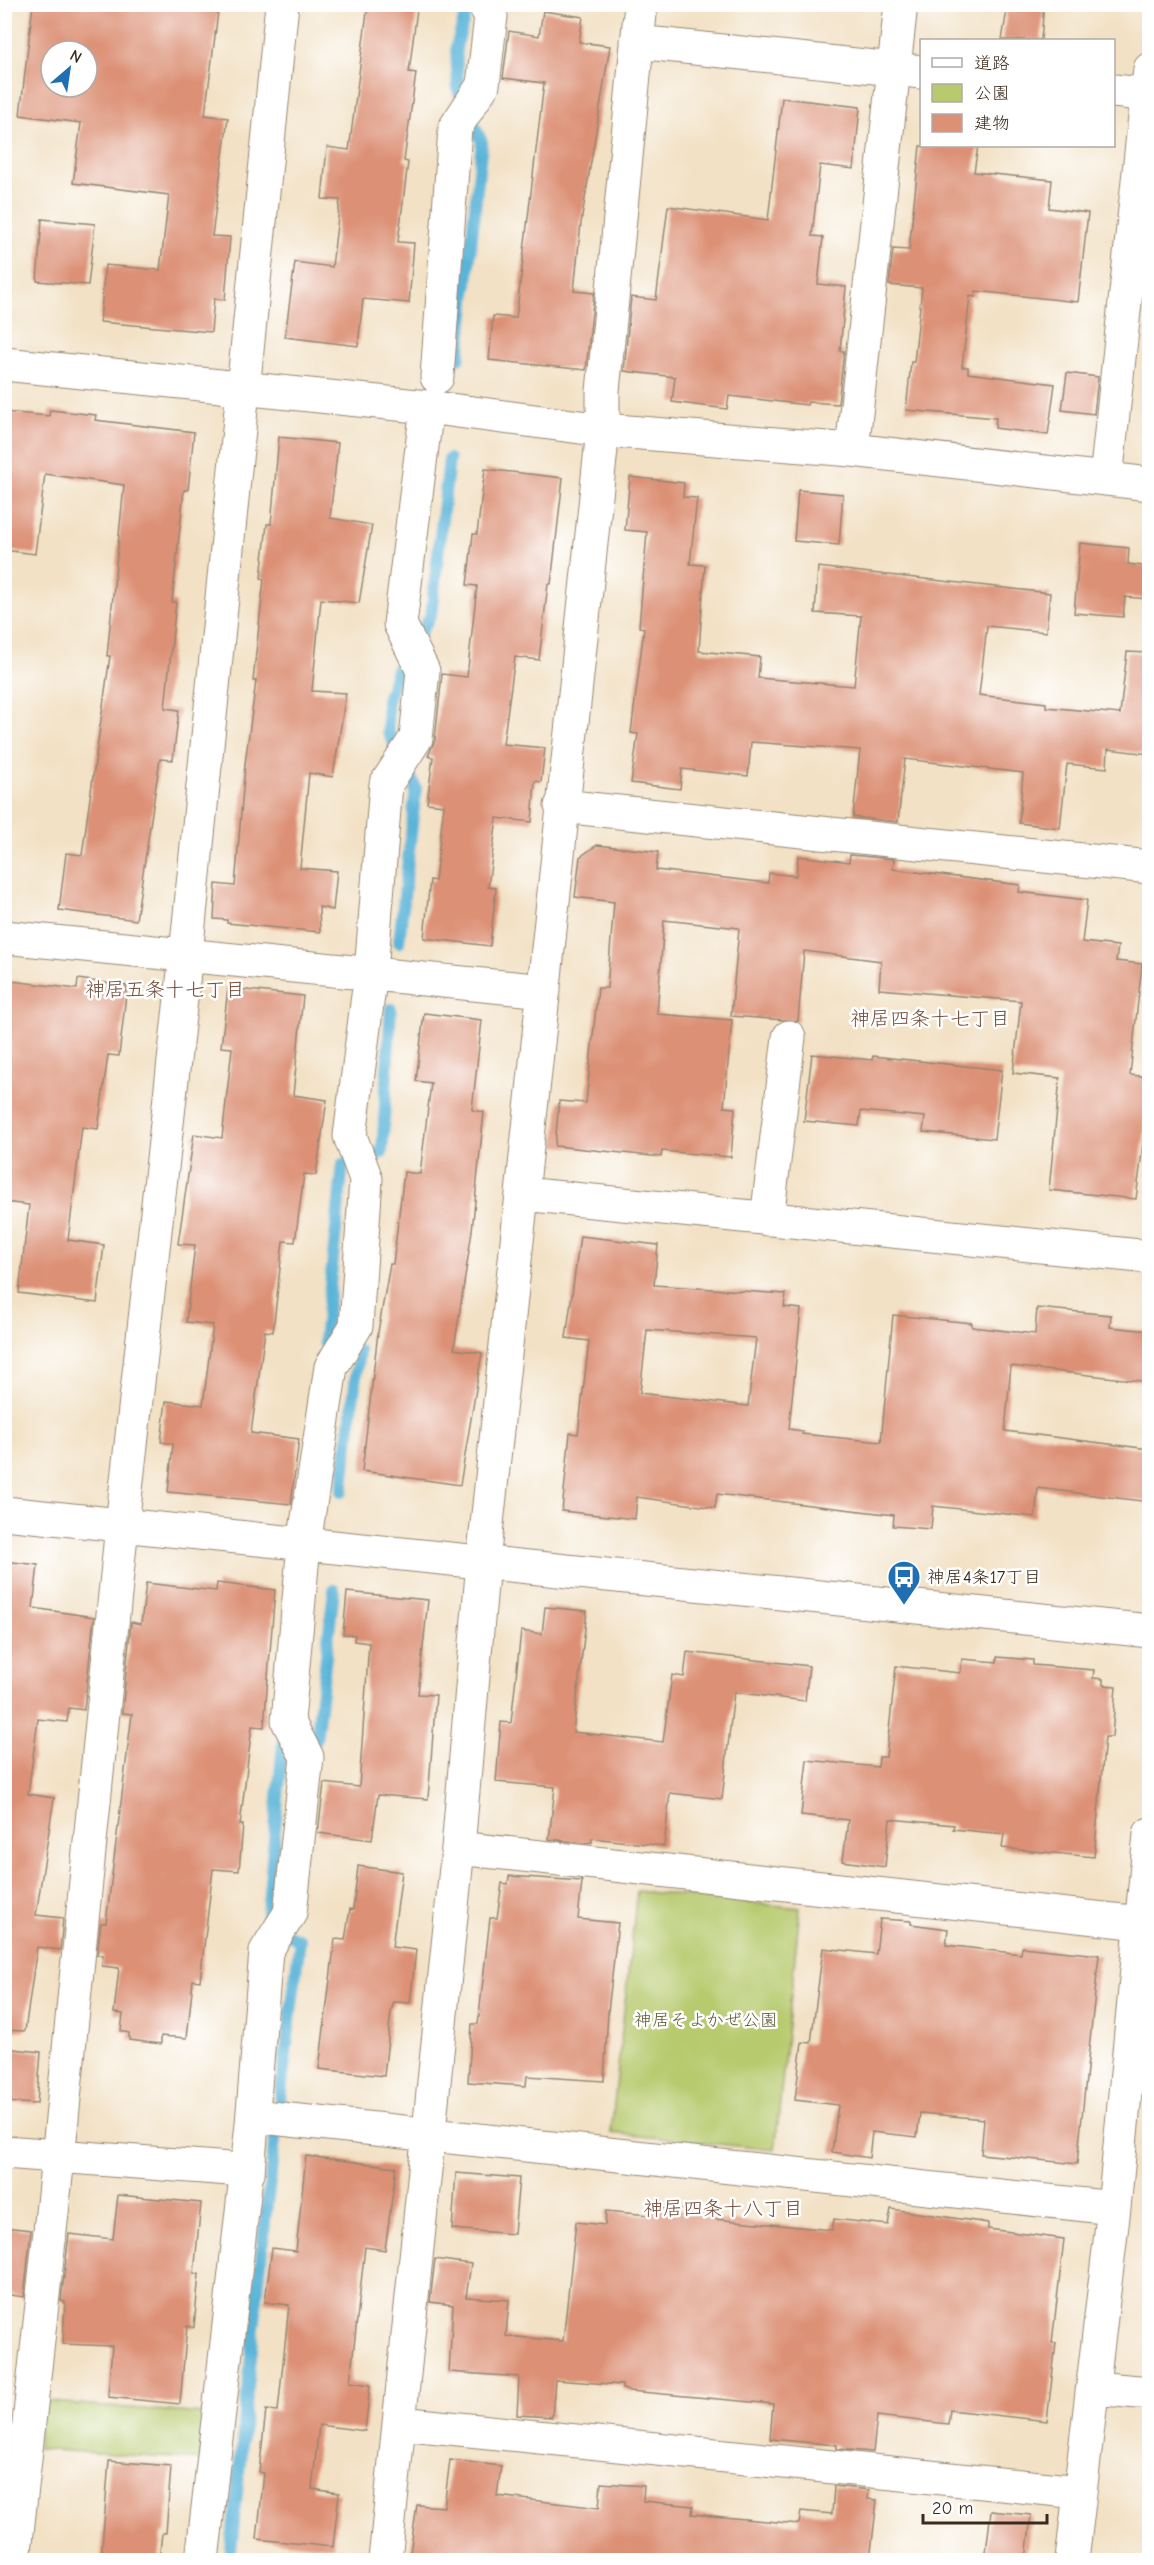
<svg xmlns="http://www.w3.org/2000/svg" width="1154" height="2565" font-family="'Comic Neue','Klee One',sans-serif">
  <rect width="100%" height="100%" fill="#fff"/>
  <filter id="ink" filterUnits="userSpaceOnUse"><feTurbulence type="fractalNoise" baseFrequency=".0167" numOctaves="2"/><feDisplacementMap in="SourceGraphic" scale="12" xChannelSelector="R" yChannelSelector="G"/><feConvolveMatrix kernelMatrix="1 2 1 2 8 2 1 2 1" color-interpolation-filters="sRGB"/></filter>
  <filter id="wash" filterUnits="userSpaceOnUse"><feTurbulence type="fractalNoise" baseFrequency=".008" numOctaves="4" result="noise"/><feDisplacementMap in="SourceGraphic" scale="24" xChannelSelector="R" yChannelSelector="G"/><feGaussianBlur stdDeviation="1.35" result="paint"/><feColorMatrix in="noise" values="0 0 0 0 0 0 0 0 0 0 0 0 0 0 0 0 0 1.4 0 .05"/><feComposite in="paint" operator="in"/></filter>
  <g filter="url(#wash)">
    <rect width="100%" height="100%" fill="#f2e1c5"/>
    <path fill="#b7ca6e" stroke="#797a46" stroke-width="1.5" d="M637,1891L800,1908L775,2150L611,2133Z
      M41,2401L204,2414L200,2460L38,2449Z"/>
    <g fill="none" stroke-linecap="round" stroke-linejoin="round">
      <path stroke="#5ab4d8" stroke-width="12" d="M459,358L482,142L458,90L456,47L465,16L473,4
        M399,942L416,788L388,732L387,700L397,670L431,615L449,459
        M342,1492L359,1351L324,1342L343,1164L382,1153L391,1009
        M230,2560L266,2213L300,1940L266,1925L283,1744L316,1740L334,1590"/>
    </g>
    <g id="blocks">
      <path fill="#dc9075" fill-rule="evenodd" d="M33,4H219L205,115L228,118L212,236L230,237L225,300L214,299L211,332L100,322L105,265L160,270L169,195L73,183L81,123L20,115ZM51,51H87V87H51Z
        M368,4L417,9L409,72L416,73L404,161L408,162L398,242L414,243L409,303L363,299L358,346L285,337L295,262L332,267L340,200L322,199L327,147L349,150Z
        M1008,4H1044L1041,40H1002Z
        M543,11L583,17L579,42L610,46L581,223L574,291L594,293L586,370L489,360L493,316L516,318L544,83L503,78L509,31L539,36Z
        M782,98L860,107L854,169L820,165L812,236L823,237L818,284L846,287L840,351H844L838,404L808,402L807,405L729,396L727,409L672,402L675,377L624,371L631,297L656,300L668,206L768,220Z
        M920,146H978L974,172L1052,180L1049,208L1088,213L1078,302L976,291L975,297L970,296L962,367H968V373L1055,384L1048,435L995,428L996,418L906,410L911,362H914L922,288L889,285L893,249L909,250Z
        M42,219L95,224L88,285L37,281Z
        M1067,373L1098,377L1094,414L1062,410Z
        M50,410L96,415L95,420L194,432L188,490H184L172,602H176L165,708L179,710L173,760L160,759L136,920L59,910L66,853L82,855L110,656H107L124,485L45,474L35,554L4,550V412L49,416Z
        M279,437L338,443L330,518L372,525L359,603L321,599L312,691L346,693L333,777L309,773L300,868L337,871L333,910L319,907L320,932L227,923V920L214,919L216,884L235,886L245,764L256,681H253L264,579L261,578L267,524H271Z
        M485,469L563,478L551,584H548L539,660L515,657L503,744L545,748L541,782L535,781L532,822L497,818L488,887L496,888L490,946L424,938L430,880L435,881L444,805L427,803L433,757L428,756L435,740L442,674L467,677L477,586L467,585L473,534H477Z
        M630,477L684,483L683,497L697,498L690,564L705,565L699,651L760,657L758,678L854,686L861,616L815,613L818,567L1050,593L1046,632L987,626L979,695L1046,703V707L1120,714L1127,652L1149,653V754L1108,749L1107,768L1067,764L1060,828L1019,823L1023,773L905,759L898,822L853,817L860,750L751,742L748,776L682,769L680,789L631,783L638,734L631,733L644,628L639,627L647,532L625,530Z
        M798,490L843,494L839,545L794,541Z
        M1080,543L1129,548L1128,564L1149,567V599L1125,597L1123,617L1074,613Z
        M597,845L658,852L656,870L768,883L769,873L796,876L798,856L849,862L850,855L894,859L893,869L1020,885L1019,892L1087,900L1082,942L1118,946L1116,961L1142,964L1130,1075L1149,1077V1097L1136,1199L1049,1190L1060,1078L1013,1073L1021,1001L879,989L881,961L804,951L798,1021L731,1016L739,928L664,920L657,1014L732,1020L724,1107L735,1108L731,1157L662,1151L661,1157L555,1146L559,1101L586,1103L598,988H607L614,902L575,897L580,857Z
        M78,979L127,986L119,1056L108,1055L98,1129L82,1127L68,1240L104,1245L97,1303L19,1293L29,1205L4,1202V980L77,989Z
        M228,988L303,996L293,1095L327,1100L316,1175L304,1174L295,1242L283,1241L273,1332L265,1331L251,1433L299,1439L291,1504L168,1492L173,1444L161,1442L166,1401L203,1405L213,1325L186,1322L195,1245L178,1244L194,1134L222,1138L232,1048L221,1047Z
        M424,1013L482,1020L472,1110L484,1112L472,1231L454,1349L482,1353L460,1485L362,1471L378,1332L390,1264H393L404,1172L420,1174L431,1083L416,1081Z
        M812,1054L872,1060L873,1056L1002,1070L994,1139L923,1132L925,1117L861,1111L859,1126L804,1121Z
        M580,1236L658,1245L654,1285L786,1294L784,1307L801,1309L789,1429L803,1431L802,1434L881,1442L893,1315L972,1323V1327L1035,1334L1037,1308L1111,1315L1110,1327L1149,1331V1382L1011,1366L1005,1431L1149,1449V1502L1038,1488L1035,1517L933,1506L931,1529L893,1526L894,1515L717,1494L715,1508L637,1497L635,1519L562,1511L570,1433L578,1434L589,1341L566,1338ZM647,1330L756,1338L748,1406L640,1393Z
        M4,1561L38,1565L33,1608L94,1617L84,1710L69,1708L67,1722L38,1719L28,1794L54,1798L36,1915L63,1918L60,1950L37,1947L25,2031L4,2030Z
        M146,1583L216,1591L217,1583L275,1590L264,1727L252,1726L240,1825H243L239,1871L213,1869L200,1981L193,1980L187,2038L161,2036V2044L129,2040V2033L121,2031L123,2014L114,2013L119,1968L102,1966L103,1955H97L101,1923H106L132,1714L122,1713L131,1622L141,1624Z
        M347,1592L428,1600L418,1694L436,1695L428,1799L378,1795L372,1840L318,1833L324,1783L359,1787L369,1643L354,1641L355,1635L343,1634Z
        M545,1607L587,1611L573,1732L663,1742L672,1675L684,1677L687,1652L809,1666L805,1701L734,1692L722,1799L670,1793L664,1846L592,1838V1842L586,1843L549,1839L555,1787L496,1782L501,1722L511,1723L521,1631L542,1634Z
        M997,1657L1033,1660V1665L1094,1670L1093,1678L1103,1679V1685L1116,1686L1112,1737H1105L1094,1857L1002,1848L1004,1834L953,1829L954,1825L890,1819L885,1867L843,1861L848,1820L801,1815L807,1760L878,1767L879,1757H886L896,1666L960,1673L962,1659L997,1662Z
        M358,1866L402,1872L392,1947L416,1950L410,2003L394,2002L391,2011L384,2076L319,2069L335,1939L345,1940L350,1909L353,1910Z
        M509,1876L582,1881L578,1919L618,1923L608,2012L604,2081L527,2076L526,2086L468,2082L472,2024H478L490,1918H497L502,1883L508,1884Z
        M880,1919L911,1921V1924L948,1929L946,1945L1021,1954L1022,1947L1099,1955L1077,2164L981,2154L984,2119L920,2113L917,2137L872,2132L869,2158L832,2152L838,2105L795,2100L802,2042L811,2043L823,1948L876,1954Z
        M4,2048L41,2052L37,2104L4,2102Z
        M306,2156L396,2167L385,2250L365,2247L350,2382L370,2385L365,2431L319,2425L312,2489L339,2493L333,2547L257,2539L264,2473L259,2472L266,2410L278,2411L289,2305L265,2302L272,2248L296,2251Z
        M456,2173L519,2178L514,2234L452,2229Z
        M118,2195L201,2203L194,2274H199L194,2327L187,2326L180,2404L108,2397L112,2346L63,2344L65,2302L61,2301L69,2234L113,2239Z
        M650,2207L714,2213V2219L832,2230L834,2219L888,2225L891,2209L988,2223V2229L1064,2239L1052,2343H1056L1047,2421L950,2410L948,2424L877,2416L873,2452L837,2449V2445L770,2439L773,2404L630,2391L622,2389V2385L555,2380L552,2417L517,2415L519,2377L449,2372L453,2305L430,2302L435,2259L471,2264L466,2297L509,2300L506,2336L563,2341L576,2222L605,2225L606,2211L649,2215Z
        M4,2227L31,2230L24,2297L4,2294Z
        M450,2460L501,2466L497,2496L599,2508L601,2483L644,2486L643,2501L693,2506L692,2514L799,2524L801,2511L832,2514L834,2486L869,2490L868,2499L877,2500L870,2560H409L417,2505L444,2507Z
        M109,2461L171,2466L166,2533H162L159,2560H101Z
        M991,2511L1031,2515L1026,2560H985Z"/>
    </g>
  </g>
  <g filter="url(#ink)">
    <use href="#blocks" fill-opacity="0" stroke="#968672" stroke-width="1.5"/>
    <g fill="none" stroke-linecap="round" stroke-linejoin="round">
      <g stroke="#968672" stroke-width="35">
        <path id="minor" d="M637,42L922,72
          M1114,91L1150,95
          M4,364L427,407L603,430L852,450L1150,484
          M437,377L455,128L483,85L491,16L484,4
          M852,450L901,4
          M1106,479L1150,69
          M561,806L1150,867
          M4,937L544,991
          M523,1194L1150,1257
          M767,1219L789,1037
          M4,1513L1150,1631
          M458,1848L1141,1923
          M4,2152L230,2169L248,2173
          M248,2173L266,1951L290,1913L307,1757L288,1721L304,1544L331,1367L356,1326L366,1179L350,1136L371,972L386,784L416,738L423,671L400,624L427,407
          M1093,2388L1150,2393
          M400,2423L1079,2492
          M14,2560L58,2158L122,1525L186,954L282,4
          M202,2560L253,2116L1114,2208
          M385,2560L458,1848L483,1562L603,430V391L641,4
          M1072,2560L1114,2208L1150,1834"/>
      </g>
      <use href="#minor" stroke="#fff" stroke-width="33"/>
    </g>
  </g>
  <defs>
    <g id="bus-pin" transform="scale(1.725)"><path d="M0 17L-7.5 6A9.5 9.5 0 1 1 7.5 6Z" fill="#1f6fb2" stroke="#fff"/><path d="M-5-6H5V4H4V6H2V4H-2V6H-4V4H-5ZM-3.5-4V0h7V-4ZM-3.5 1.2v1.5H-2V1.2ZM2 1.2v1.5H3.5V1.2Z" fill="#fff"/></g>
  </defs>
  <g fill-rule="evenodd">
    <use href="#bus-pin" x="904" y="1577"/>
  </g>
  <g text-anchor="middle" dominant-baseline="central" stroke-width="5" stroke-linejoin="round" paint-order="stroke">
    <g font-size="18" fill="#3b2a1e" stroke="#fff" text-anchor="start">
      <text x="927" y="1577">神居4条17丁目</text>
    </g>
    <g font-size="18" fill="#605a36" stroke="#fff">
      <text x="706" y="2020">神居そよかぜ公園</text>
    </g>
    <g font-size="20" fill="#734e3c" stroke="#fff">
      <text x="165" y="989">神居五条十七丁目</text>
      <text x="930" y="1018">神居四条十七丁目</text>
      <text x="723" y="2208">神居四条十八丁目</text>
    </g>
  </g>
  <rect width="1154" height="2565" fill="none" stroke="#fff" stroke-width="24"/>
  <rect x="920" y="39" width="195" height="108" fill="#ffffff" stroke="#b1aaa5" stroke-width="1.5"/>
  <rect x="932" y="58" width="30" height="9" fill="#ffffff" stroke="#b1aaa5" stroke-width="1.5"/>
  <text x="974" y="69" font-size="18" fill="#3b2a1e">道路</text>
  <rect x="932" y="84" width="30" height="18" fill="#b7ca6e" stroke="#b1aaa5" stroke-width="1.5"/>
  <text x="974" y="99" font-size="18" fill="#3b2a1e">公園</text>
  <rect x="932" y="114" width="30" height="18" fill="#dc9075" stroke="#b1aaa5" stroke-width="1.5"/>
  <text x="974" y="129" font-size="18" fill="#3b2a1e">建物</text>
  <g transform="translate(69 69) rotate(29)"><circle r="28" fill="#ffffff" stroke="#b1aaa5" stroke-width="1.5"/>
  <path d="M0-4.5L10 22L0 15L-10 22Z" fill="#1f6fb2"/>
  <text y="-9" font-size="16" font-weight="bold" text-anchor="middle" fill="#3b2a1e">N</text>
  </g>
  <path d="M923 2514v9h124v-9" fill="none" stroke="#3b2a1e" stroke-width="3"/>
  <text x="932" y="2514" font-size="18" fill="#3b2a1e" stroke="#ffffff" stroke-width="4.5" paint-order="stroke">20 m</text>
</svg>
